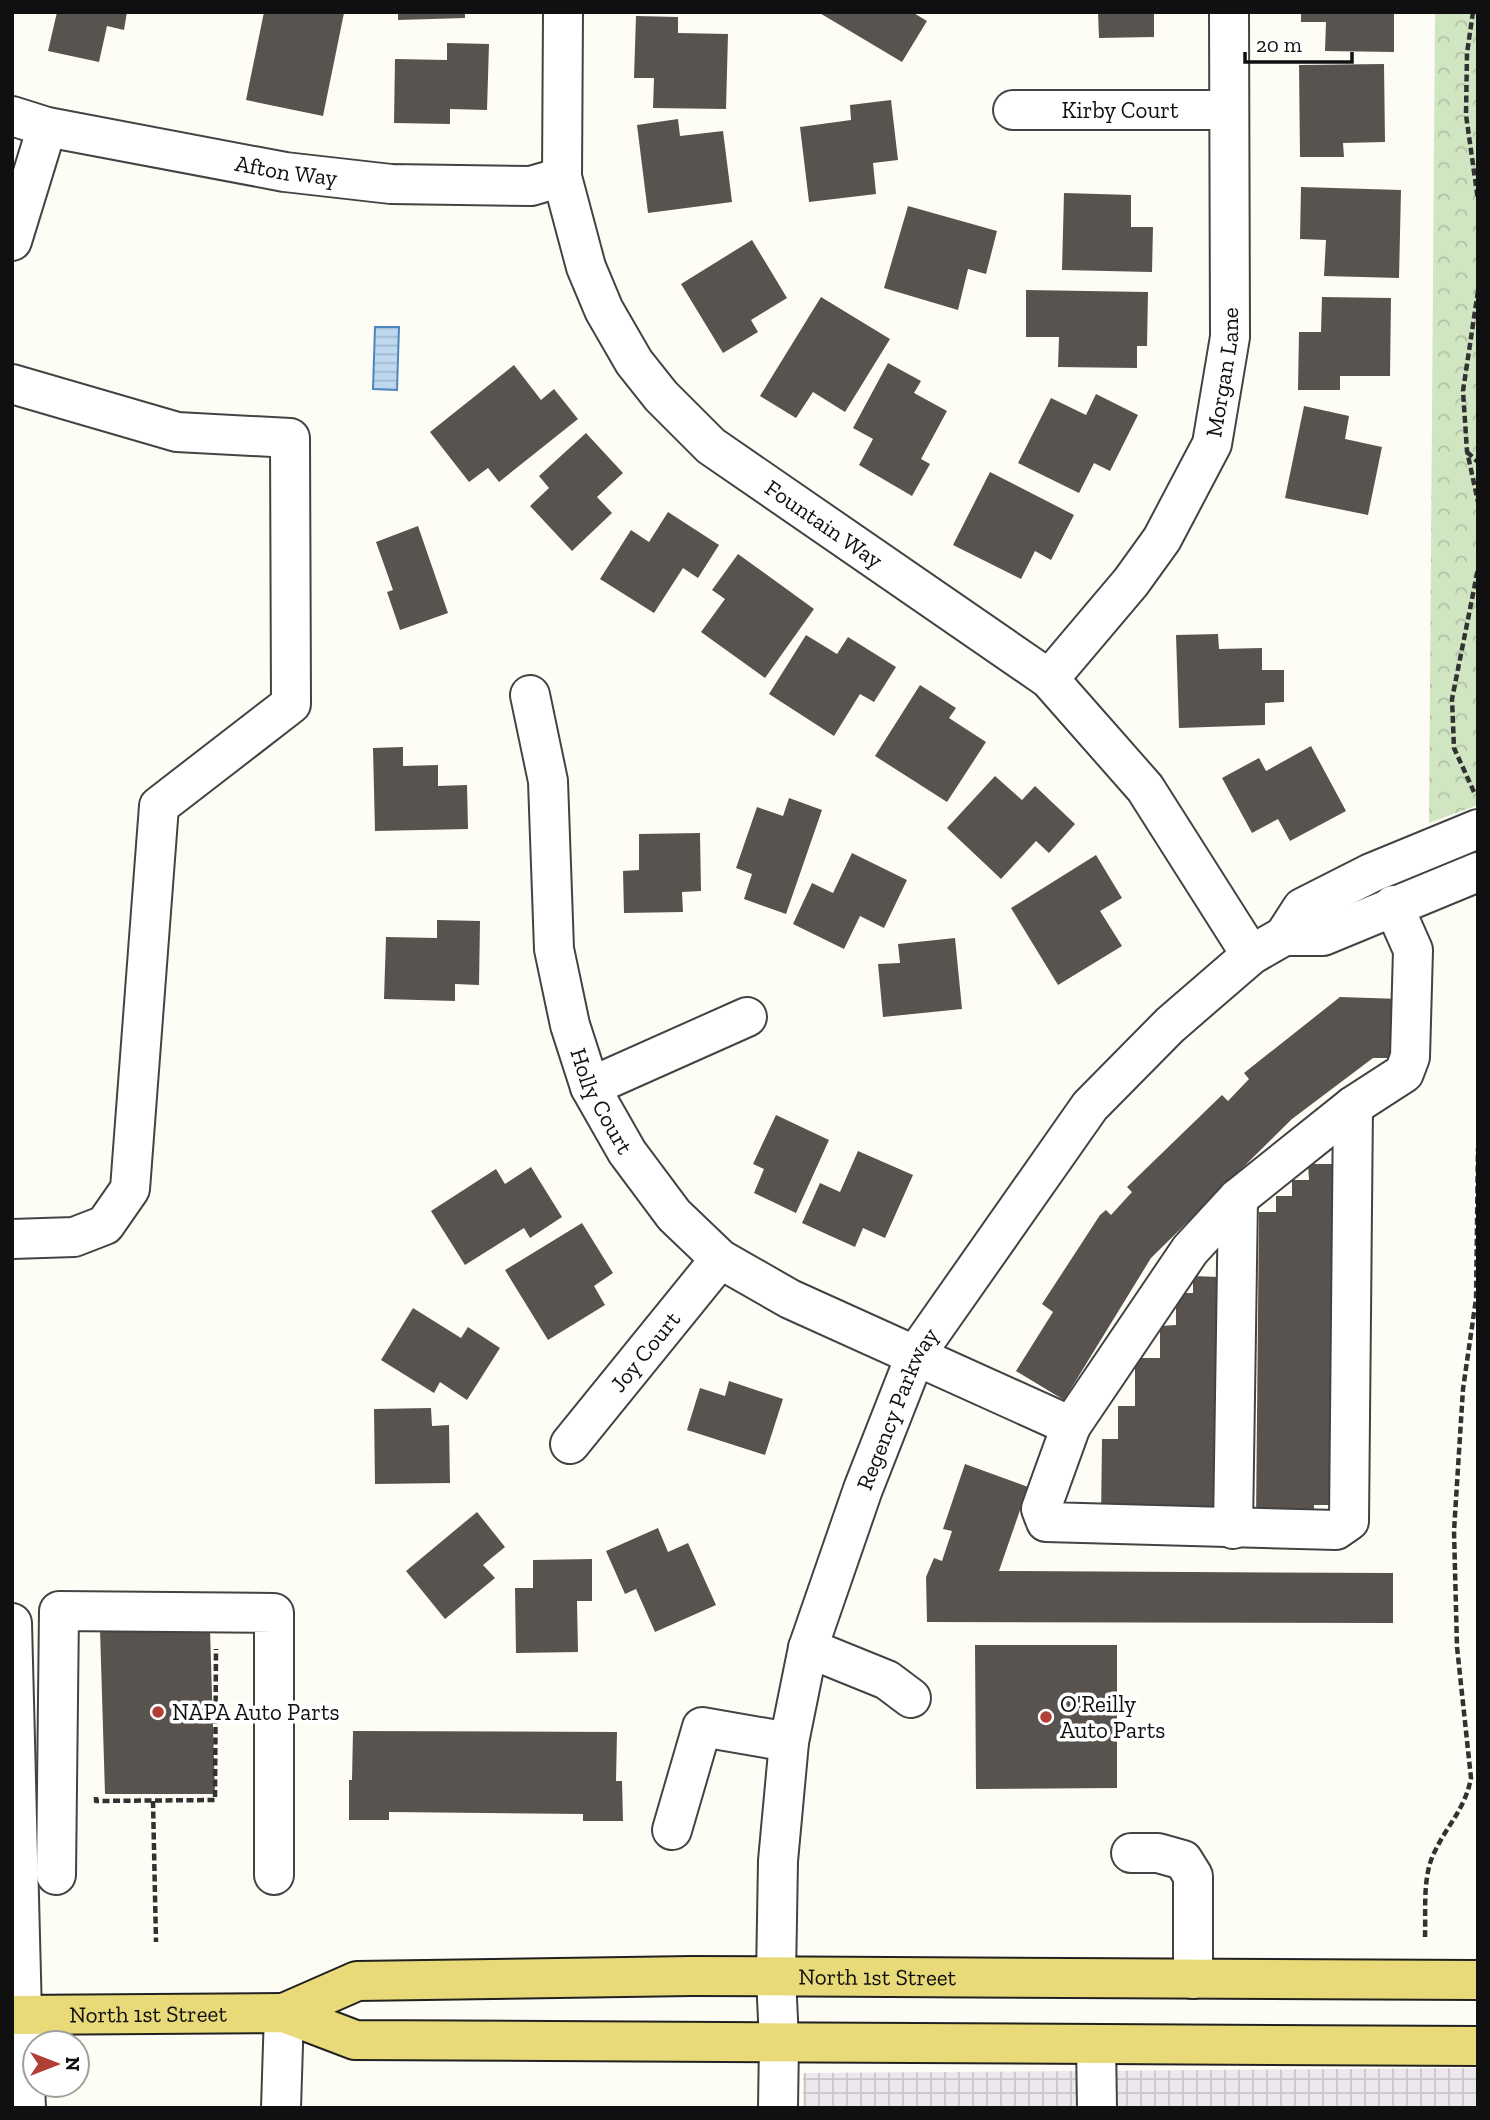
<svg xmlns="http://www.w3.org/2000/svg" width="1490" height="2120" font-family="'Zilla Slab',serif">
  <defs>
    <pattern id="industrial-grid" width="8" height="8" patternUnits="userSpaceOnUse" patternTransform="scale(1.75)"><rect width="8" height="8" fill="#ede6ed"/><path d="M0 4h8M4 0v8" fill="none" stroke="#cac4ca"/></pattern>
    <pattern id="park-crowns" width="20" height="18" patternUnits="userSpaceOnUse" patternTransform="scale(1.75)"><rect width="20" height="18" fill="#d0e5c1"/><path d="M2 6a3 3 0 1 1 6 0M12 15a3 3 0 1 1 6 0" fill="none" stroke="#b2c3a5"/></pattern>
    <pattern id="water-rules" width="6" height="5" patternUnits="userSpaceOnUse" patternTransform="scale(1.75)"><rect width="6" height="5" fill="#bed8f0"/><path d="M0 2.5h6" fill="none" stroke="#a2b8cd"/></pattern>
  </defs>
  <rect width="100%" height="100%" fill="#fefdf5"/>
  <path fill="url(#industrial-grid)" d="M1478,2068V2108H803V2073Z"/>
  <path fill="url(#park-crowns)" d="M1435,12H1478V805L1429,823Z"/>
  <path fill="url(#water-rules)" stroke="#4e85bf" stroke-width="2" d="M375,327H399L397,390L373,389Z"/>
  <path fill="#58534e" d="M57,12H127L124,30L107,26L99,62L48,51Z
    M264,12L344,13L323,116L246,100Z
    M398,12H465V18L398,20Z
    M818,12H912L927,21L902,62Z
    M1098,12H1154V37L1099,38Z
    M1301,12H1394V52L1325,51L1326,22H1301Z
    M636,16L678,17V33L728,34L726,109L653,108L654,78H634Z
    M447,43L489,44L487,110L450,109V124L394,123L395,59L447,60Z
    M1384,64L1385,142L1343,143L1344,157H1300L1299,65Z
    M891,100L898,160L873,163L876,194L809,202L800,127L851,120L850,105Z
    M678,119L680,136L723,131L732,202L648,213L637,125Z
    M1301,187L1401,190L1399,278L1324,276L1326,240L1300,239Z
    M1064,193L1131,195V227H1153L1152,272L1062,270Z
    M908,206L997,231L986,274L968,269L958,310L884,288Z
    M752,240L787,298L751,320L758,332L723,353L681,284Z
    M1026,290L1148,292L1147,346H1137V368L1058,367L1059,337H1026Z
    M821,297L890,339L845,412L813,392L796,418L760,396Z
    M1322,297L1391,298L1390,376H1340V390H1298L1299,332H1321Z
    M888,363L921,381L914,393L947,411L921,459L930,464L912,496L859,465L873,439L853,428Z
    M514,365L541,400L554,389L578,419L499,482L488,468L469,482L430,432Z
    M1096,394L1138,415L1110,471L1094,463L1079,493L1018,463L1051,398L1086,415Z
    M1304,406L1349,416L1345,439L1382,447L1368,515L1285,498Z
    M586,433L623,473L597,497L612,513L572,551L530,506L549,488L539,476Z
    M990,472L1074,515L1051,560L1035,551L1021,579L953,545Z
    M668,512L719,545L698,578L683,568L654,613L600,579L631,530L649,542Z
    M418,526L448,613L400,630L387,592L393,590L376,542Z
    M738,554L814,609L765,678L701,632L725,599L712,590Z
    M1218,634L1219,649L1262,648V670H1284V702L1265,703V725L1179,728L1176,635Z
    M806,635L837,654L848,637L896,667L874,702L860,694L834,736L769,694Z
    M920,685L956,708L949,718L986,742L947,802L875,756Z
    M1311,746L1346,811L1290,841L1278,819L1252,833L1222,778L1259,758L1266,771Z
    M403,747V766L438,765V786L467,785L468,829L375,831L373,748Z
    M995,776L1022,800L1035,786L1075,824L1049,853L1036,841L1001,879L947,828Z
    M789,798L822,810L786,914L744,899L752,874L736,868L757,807L783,816Z
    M700,833L701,891L682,892L683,912L624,913L623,871L639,870V834Z
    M852,853L907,880L884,928L860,916L844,949L793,924L812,883L833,893Z
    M1096,855L1122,898L1100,911L1122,946L1058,985L1011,908Z
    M437,920L480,921L479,985L455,984V1001L384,999L386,937L437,938Z
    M955,938L962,1009L883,1017L878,964L900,963L898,944Z
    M1340,997L1401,999L1400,1058H1373L1292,1119L1151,1258L1064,1400L1016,1371L1053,1312L1042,1304L1100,1215L1106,1210L1111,1215L1132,1192L1127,1187L1222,1095L1228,1101L1249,1079L1244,1073Z
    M776,1115L829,1140L796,1213L754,1193L764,1169L753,1164Z
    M858,1151L913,1175L885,1238L863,1228L855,1247L802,1223L820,1183L840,1192Z
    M1308,1164H1334L1330,1505H1314V1521H1256L1259,1212H1276V1196H1292V1180H1309Z
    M531,1167L562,1217L530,1238L524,1228L465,1265L431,1211L496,1169L505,1184Z
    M582,1223L613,1273L594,1286L605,1305L548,1340L505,1270Z
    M1193,1276L1219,1277L1216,1520L1101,1519L1102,1439H1118V1406H1135V1358H1160V1326L1176,1325V1293H1193Z
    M413,1308L461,1338L468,1327L500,1348L467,1400L440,1382L434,1393L381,1360Z
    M729,1381L783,1399L765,1455L687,1430L700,1388L725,1396Z
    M431,1408L432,1426L449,1425L450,1483L375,1484L374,1409Z
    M965,1464L1028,1487L999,1571L1393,1573V1623L927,1622L926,1577L934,1558L942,1561L952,1531L943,1529Z
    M477,1512L505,1547L483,1565L495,1578L445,1619L406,1571Z
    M658,1528L668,1552L688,1543L716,1605L655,1632L636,1589L625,1594L606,1551Z
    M592,1559V1601H577L578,1652L516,1653L515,1588H533V1560Z
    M100,1629H210L215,1794H105Z
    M975,1645H1117V1788L976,1789Z
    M353,1731L617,1732L616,1781H622L623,1821H583V1814L389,1812V1820H349V1780H352Z"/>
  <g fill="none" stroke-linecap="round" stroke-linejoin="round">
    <g stroke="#434343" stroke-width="42">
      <g id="minor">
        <path id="s1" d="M563,12L562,177L586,267L604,310L634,362L661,396L711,446L1049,679L1145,788L1251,955"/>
        <path id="s2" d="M1013,110H1227"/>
        <path id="s3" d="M12,116L47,127L285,172L391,184L531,186L562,177"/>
        <path d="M12,241L47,127"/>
        <path d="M12,384L177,432L290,438L291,704L159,806L130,1189L105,1225L74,1237L12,1239"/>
        <path id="s4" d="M1049,679L1131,582L1162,539L1212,444L1230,337L1229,12"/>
        <path id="s5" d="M530,695L548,781L554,949L570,1025L590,1087L627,1152L674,1215L720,1259L790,1299L1071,1426L1190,1250L1238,1198L1353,1106L1404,1073L1410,1057L1413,950L1393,905"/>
        <path d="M1284,936H1323L1478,872"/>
        <path d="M590,1087L747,1017"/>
        <path d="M1071,1426L1041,1509L1046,1522L1336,1530L1349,1521L1353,1106"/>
        <path id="s6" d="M570,1444L720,1259"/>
        <path d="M1233,1529L1238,1198"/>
        <path d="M12,1623L22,2015L26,2108"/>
        <path d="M808,1648L887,1680L911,1698"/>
        <path d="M672,1830L702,1727L789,1742"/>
        <path d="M1131,1853H1158L1183,1860L1193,1876V1979"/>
        <path d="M56,1875L59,1611L274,1613V1875"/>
        <path d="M1096,2044L1097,2108"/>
        <path d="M281,2108L284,2013"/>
        <path id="s7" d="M778,2108L779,2041L776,1977L778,1861L789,1742L808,1648L863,1489L916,1354L1090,1106L1170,1025L1251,955L1284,936L1302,908L1371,873L1478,829"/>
      </g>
    </g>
    <g stroke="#212121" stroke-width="42">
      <g id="major">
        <path id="s8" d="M284,2013L357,1981L692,1976L1478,1980"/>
        <path id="s9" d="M12,2015L284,2013L355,2040L1478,2046"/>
      </g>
    </g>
    <path stroke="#323232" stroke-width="4.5" stroke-dasharray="7 3.5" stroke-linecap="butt" d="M1473,12L1467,53L1466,115L1478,200
      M1478,291L1463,391L1467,451L1478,502
      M1467,452L1478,462
      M1474,792L1454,748L1452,699L1478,569
      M96,1797V1801L215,1800L216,1649
      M153,1801L156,1942
      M1425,1937C1426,1909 1422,1876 1435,1851C1448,1824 1465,1809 1471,1778L1457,1647L1454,1531L1463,1389L1476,1299L1478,1148"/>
    <use href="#minor" stroke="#fff" stroke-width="38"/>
    <use href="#major" stroke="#e9da79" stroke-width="38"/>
  </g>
  <g fill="#b13e37" stroke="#fff" stroke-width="2.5">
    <circle cx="158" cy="1712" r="7"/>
    <circle cx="1046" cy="1717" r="7"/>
  </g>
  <g text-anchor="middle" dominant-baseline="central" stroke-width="7" stroke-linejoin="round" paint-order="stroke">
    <g font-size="23" fill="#101010" stroke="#fff">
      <text stroke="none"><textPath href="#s2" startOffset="107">Kirby Court</textPath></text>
      <text stroke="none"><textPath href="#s3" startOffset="280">Afton Way</textPath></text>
      <text stroke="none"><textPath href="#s4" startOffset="360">Morgan Lane</textPath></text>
      <text stroke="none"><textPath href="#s1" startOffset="616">Fountain Way</textPath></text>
      <text stroke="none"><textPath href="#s5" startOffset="416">Holly Court</textPath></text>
      <text stroke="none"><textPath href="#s6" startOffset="119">Joy Court</textPath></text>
      <text stroke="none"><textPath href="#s7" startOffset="718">Regency Parkway</textPath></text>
      <text stroke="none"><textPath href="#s8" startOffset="600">North 1st Street</textPath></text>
      <text stroke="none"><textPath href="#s9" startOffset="136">North 1st Street</textPath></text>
    </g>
    <g font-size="23" fill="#101010" stroke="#fff" text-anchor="start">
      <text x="1060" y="1704">O'Reilly<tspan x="1060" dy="26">Auto Parts</tspan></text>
      <text x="172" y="1712">NAPA Auto Parts</text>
    </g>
  </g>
  <rect width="1490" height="2120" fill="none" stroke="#101010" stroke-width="28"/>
  <g transform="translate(56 2064) rotate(90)"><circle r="33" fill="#ffffff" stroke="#9f9f9f" stroke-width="2"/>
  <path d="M0-5L12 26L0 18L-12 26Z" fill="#b13e37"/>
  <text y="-10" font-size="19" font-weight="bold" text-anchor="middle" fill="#101010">N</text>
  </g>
  <path d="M1245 52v10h107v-10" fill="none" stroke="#101010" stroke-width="3.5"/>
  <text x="1256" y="52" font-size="21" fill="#101010" stroke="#ffffff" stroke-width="5" paint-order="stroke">20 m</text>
</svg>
